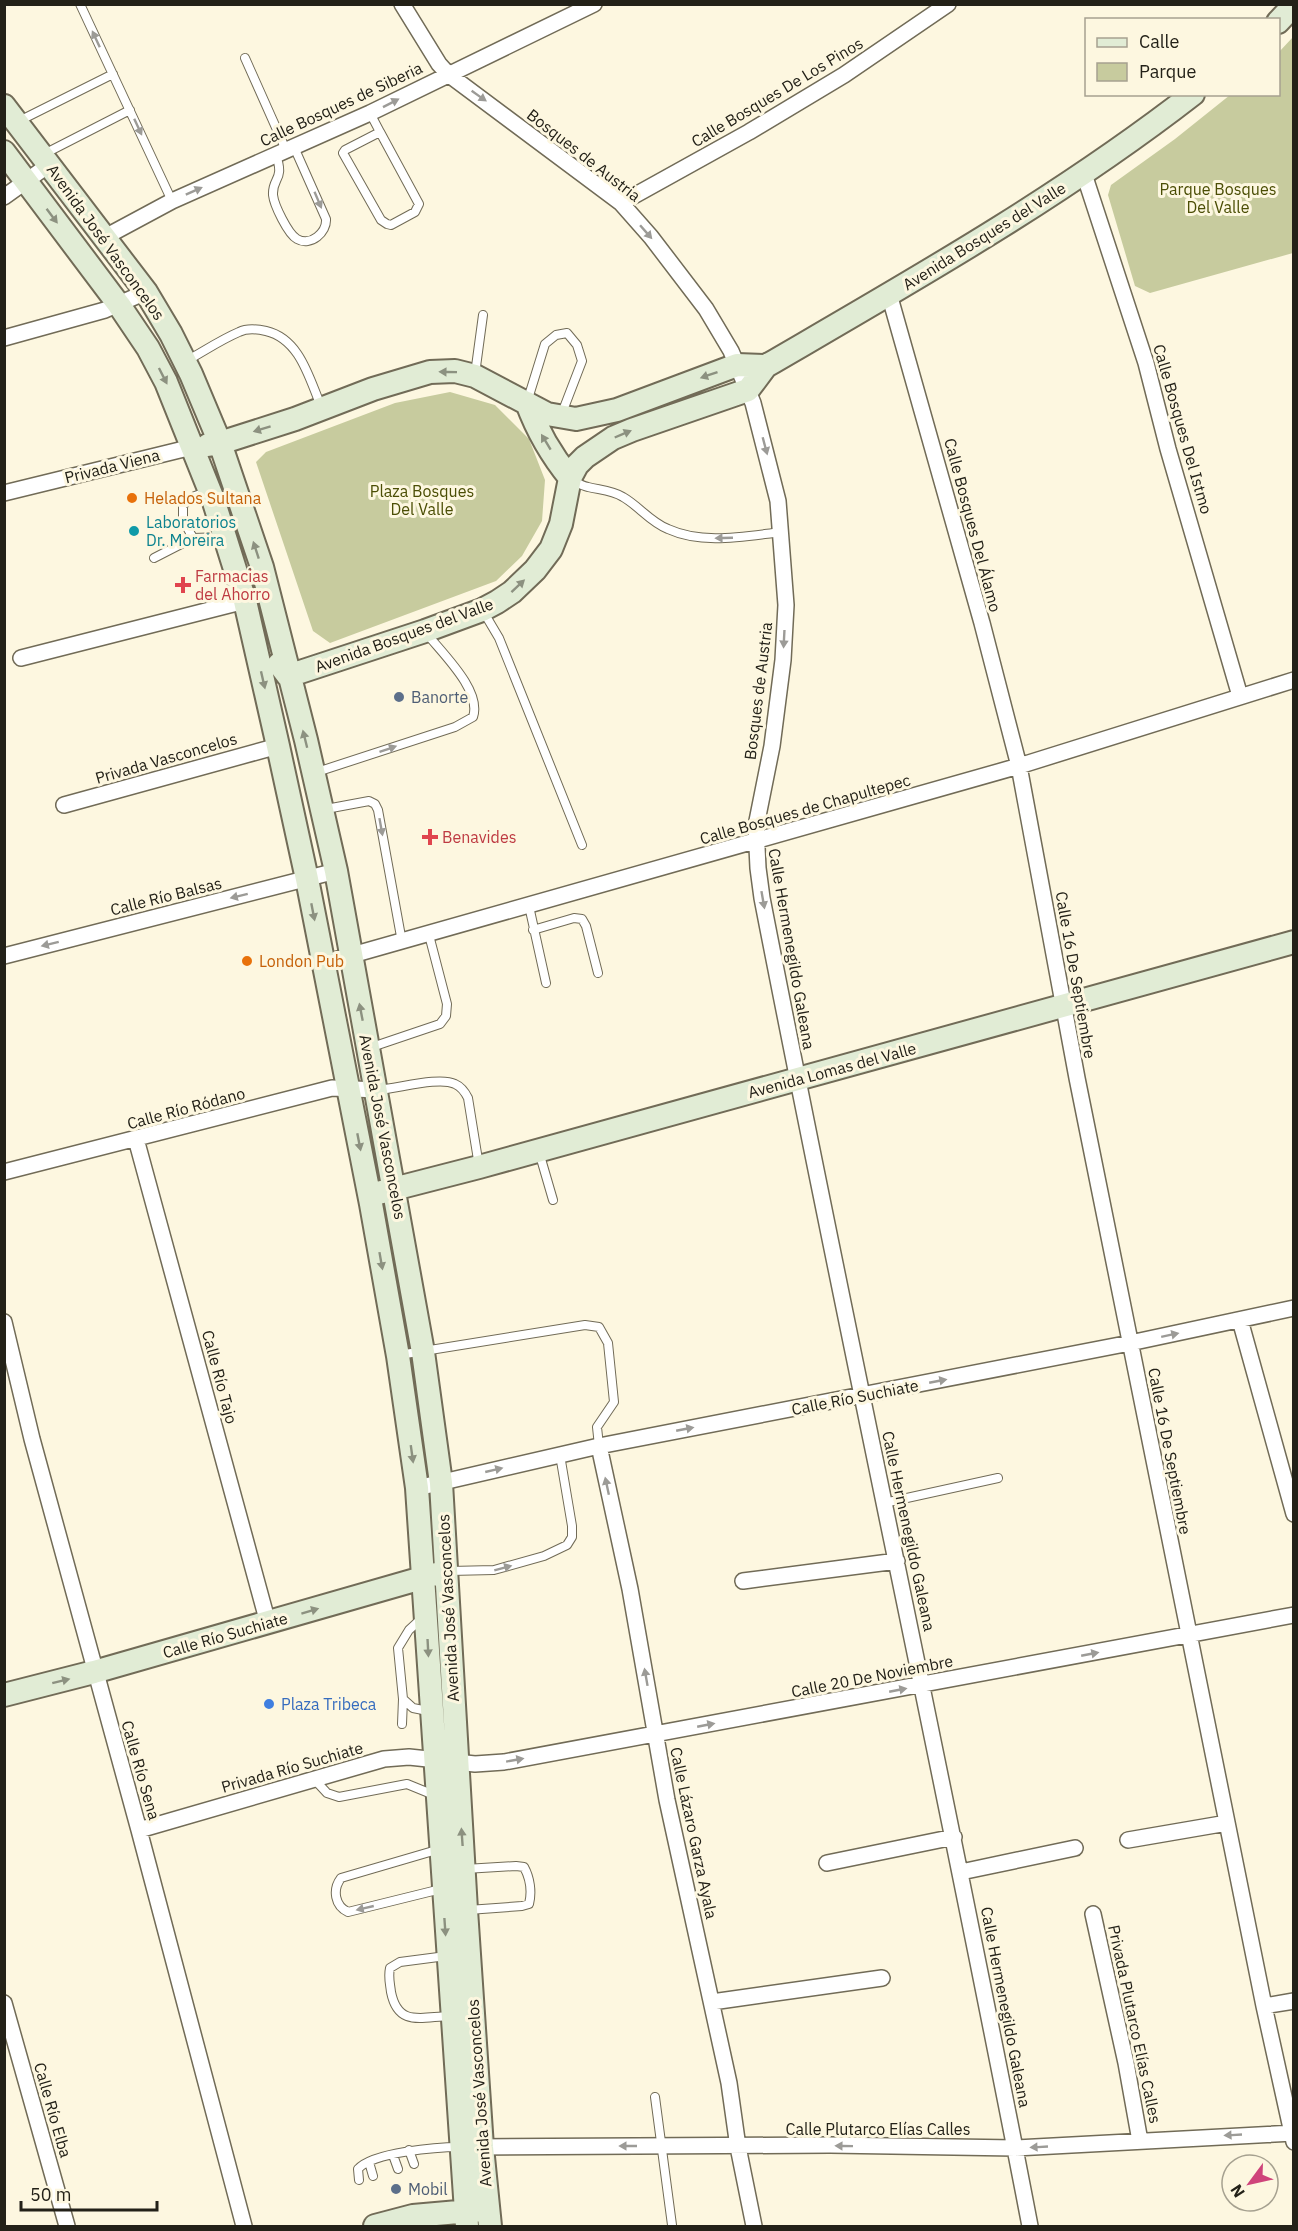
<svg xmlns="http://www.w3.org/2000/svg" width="1298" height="2231" font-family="'IBM Plex Sans',sans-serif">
  <rect width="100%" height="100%" fill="#fdf7e0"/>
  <path fill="#c7cb9e" d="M1293,37V253L1150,293L1135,286L1108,195L1111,185L1175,139L1230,95L1278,94L1279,52Z
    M450,392L495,405L529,439L545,480L542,521L522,556L496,581L330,643L313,631L256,462L266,452L395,403Z"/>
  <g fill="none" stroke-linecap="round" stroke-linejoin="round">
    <g stroke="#716b57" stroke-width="10">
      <path id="lane" d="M80,4L172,201
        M245,58L286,150
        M370,113L380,132
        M17,122L113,74
        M380,132L419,204L415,212L391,225L387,224L381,220L343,153L345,150Z
        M44,154L130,110
        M276,155C285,181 272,177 273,195C274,205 288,234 297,239C311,247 327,232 326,219L294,147
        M186,361C203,352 220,340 239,332C247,328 257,329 266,331C300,339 309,378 321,406
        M475,374L483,315
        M527,402L545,344L556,335L567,333L577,345L582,361L562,413
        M571,479C576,482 582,486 588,487C600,490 612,490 623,497C639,506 650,522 668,529C703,545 745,536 782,532
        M209,491L195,496L183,505V520L193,538L223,537
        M154,558L193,538
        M483,611L499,638L582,845
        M317,772L455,727L473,717C482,691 443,654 427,634
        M326,809L369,801L375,804L378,810L402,942
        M529,906L546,983
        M533,930L574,918L582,919L586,926L598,973
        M369,1048L440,1024L446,1016L447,1004L429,935
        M377,1090C397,1089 439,1076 455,1084C462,1087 465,1092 468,1098L479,1166
        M539,1152L553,1200
        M399,1355L585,1325L599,1327L608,1343L614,1402L597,1427L599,1446
        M884,1503L998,1478
        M450,1571L494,1570L544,1556L567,1545L572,1537V1526L560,1455
        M422,1618L409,1630L398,1648L403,1699L413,1708L428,1711
        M402,1724L403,1699
        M314,1779L327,1793L339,1797L407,1784L434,1795
        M440,1849L341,1878C332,1890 335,1906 348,1912L441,1889
        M465,1869L516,1866L524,1867C530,1878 532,1892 529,1904L522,1906L468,1910
        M446,1956L400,1962L390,1968C388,1977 390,1983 391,1992C398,2027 421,2017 449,2016
        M655,2097L672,2225
        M409,2150L414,2164
        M393,2155L398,2169
        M369,2162L373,2176
        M359,2180L358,2169C373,2152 438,2147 460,2147"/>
    </g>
    <g stroke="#716b57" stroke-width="18">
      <path id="street" d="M402,4L439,64L448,74L621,203L651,237L706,309L731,351L753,403L778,501L786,605L783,660L772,746L756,826L758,868L762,898C848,1342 945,1783 1030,2226
        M1084,174L1146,363L1168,449L1240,696
        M4,197L50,164
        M621,203L749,132L844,75L948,4
        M105,237L172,201L370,113L594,4
        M889,294L982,623L1019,766L1077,1078L1264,2006L1294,2142
        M4,338L105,310L146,292
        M4,493L192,447
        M21,658L245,601
        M64,805L278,746
        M4,956L336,871
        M324,963L1019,766L1294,680
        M136,1139L268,1623
        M4,1172L332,1088L377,1090
        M1240,1320L1294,1514
        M4,1322L32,1439L139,1830L244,2226
        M599,1446L630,1589L667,1800L729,2083L738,2147L754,2226
        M417,1488L599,1446L1130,1343L1294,1308
        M743,1581L897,1561
        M139,1830L384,1759L409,1757L475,1764L504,1762L1294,1615
        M1128,1840L1227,1823
        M827,1863L954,1837
        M961,1872L1075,1848
        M1093,1914L1126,2063L1140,2141
        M712,2002L882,1978
        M4,2003L67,2226
        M1264,2006L1294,2001
        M475,2147L830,2145L1015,2148L1294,2133"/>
    </g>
    <g stroke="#716b57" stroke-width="26">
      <path id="secondary" d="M1278,22L1294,5
        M4,106L146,292L171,334L191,374L220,443L262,567L306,740L336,871L423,1352L441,1483L466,1910L482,2147L490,2226
        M4,152L119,305L148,348L166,382L213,499L245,601L278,746L307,879L371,1204L398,1356L417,1488L467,2226
        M527,403C537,430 552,456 570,478
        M208,445L220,443L295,419L373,389L430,372L455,371L475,376L547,414L576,419L617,410L737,365L766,366
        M279,664L288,676L425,631L482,610L497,602L512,592L535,570L551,549L561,524L570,478L577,465L585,457L613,438L632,430L748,390L766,366C912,281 1059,198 1193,94
        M378,1193L479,1167L1294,942
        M4,1695L94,1672L436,1574
        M375,2226L413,2216L481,2210"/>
    </g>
    <use href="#lane" stroke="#fff" stroke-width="8"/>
    <use href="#street" stroke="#fff" stroke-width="15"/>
    <use href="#secondary" stroke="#e1ecd5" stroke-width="22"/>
  </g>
  <defs><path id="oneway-solid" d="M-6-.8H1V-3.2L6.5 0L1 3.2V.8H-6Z" transform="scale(1.5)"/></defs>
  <g fill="#9c9b97">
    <use href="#oneway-solid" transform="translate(96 39) rotate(-115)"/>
    <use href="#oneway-solid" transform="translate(479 96) rotate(35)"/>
    <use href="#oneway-solid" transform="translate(391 103) rotate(-27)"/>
    <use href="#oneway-solid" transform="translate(138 127) rotate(65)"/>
    <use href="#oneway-solid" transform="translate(194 191) rotate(-24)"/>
    <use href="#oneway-solid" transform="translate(318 200) rotate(67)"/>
    <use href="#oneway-solid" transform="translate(646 232) rotate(49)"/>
    <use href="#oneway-solid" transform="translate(765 446) rotate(75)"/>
    <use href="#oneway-solid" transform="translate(724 538) rotate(178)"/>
    <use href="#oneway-solid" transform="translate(784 639) rotate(93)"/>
    <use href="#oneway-solid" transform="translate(388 749) rotate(-19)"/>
    <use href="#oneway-solid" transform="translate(381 827) rotate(80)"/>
    <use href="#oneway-solid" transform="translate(239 896) rotate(166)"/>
    <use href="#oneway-solid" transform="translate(763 900) rotate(80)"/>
    <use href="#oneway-solid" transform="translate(50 944) rotate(166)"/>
    <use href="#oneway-solid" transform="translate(1170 1335) rotate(-12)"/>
    <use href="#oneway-solid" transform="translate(938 1381) rotate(-11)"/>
    <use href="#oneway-solid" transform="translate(685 1429) rotate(-11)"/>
    <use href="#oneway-solid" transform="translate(494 1470) rotate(-13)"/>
    <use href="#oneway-solid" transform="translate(607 1486) rotate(-102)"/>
    <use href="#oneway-solid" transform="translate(503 1568) rotate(-15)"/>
    <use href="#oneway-solid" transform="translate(1090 1654) rotate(-11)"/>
    <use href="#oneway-solid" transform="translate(646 1677) rotate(-100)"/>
    <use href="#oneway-solid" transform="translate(898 1690) rotate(-11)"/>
    <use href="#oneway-solid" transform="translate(706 1725) rotate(-11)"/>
    <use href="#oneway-solid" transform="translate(515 1760) rotate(-10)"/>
    <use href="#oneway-solid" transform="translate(365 1908) rotate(167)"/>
    <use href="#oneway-solid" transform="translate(1233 2135) rotate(177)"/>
    <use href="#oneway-solid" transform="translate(628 2146) rotate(180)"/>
    <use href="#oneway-solid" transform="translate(844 2146) rotate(-179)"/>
    <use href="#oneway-solid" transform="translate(1039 2147) rotate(177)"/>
  </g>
  <g fill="#8c9180">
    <use href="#oneway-solid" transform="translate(52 216) rotate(53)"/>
    <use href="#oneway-solid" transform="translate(448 372) rotate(-179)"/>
    <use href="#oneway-solid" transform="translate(709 375) rotate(161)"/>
    <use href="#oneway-solid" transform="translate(163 376) rotate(63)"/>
    <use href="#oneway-solid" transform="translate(262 429) rotate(163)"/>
    <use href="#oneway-solid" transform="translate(623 434) rotate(-23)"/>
    <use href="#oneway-solid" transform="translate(546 442) rotate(-121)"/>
    <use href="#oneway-solid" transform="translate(256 550) rotate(-108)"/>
    <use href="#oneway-solid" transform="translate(518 586) rotate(-43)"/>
    <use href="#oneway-solid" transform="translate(263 680) rotate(77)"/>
    <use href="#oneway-solid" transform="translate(305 739) rotate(-104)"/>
    <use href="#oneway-solid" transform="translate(313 912) rotate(79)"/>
    <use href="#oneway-solid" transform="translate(361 1012) rotate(-101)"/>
    <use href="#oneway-solid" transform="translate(359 1142) rotate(79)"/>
    <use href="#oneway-solid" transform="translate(381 1261) rotate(80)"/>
    <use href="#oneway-solid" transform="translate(412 1454) rotate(82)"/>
    <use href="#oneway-solid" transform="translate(310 1611) rotate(-17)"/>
    <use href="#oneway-solid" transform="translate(428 1648) rotate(87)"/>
    <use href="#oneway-solid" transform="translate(61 1681) rotate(-14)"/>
    <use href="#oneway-solid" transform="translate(462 1837) rotate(-94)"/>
    <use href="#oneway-solid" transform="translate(445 1927) rotate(86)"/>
  </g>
  <g fill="#e8710a" stroke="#fdf7e0" stroke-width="2">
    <circle cx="132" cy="498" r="6"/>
    <circle cx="247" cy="961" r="6"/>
  </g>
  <circle fill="#0f9aa8" stroke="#fdf7e0" stroke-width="2" cx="134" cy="531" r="6"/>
  <g fill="#e0444e" stroke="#fdf7e0" stroke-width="2">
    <path d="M180 576h6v6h6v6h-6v6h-6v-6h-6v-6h6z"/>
    <path d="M427 828h6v6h6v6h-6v6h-6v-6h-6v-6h6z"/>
  </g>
  <g fill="#5c6f8a" stroke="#fdf7e0" stroke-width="2">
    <circle cx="399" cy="697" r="6"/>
    <circle cx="396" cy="2189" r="6"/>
  </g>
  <circle fill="#3f7fe0" stroke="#fdf7e0" stroke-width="2" cx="269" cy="1704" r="6"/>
  <g text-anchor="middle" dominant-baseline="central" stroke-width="6" stroke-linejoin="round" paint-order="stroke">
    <g font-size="16" fill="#232118" stroke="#fdf7e0">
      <text transform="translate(777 92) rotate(-31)">Calle Bosques De Los Pinos</text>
      <text transform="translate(341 104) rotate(-25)">Calle Bosques de Siberia</text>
      <text transform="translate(584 155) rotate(38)">Bosques de Austria</text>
      <text transform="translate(984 236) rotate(-32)">Avenida Bosques del Valle</text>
      <text transform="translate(106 242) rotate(54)">Avenida José Vasconcelos</text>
      <text transform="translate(1183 429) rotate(74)">Calle Bosques Del Istmo</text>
      <text transform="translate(112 466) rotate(-14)">Privada Viena</text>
      <text transform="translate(973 525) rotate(75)">Calle Bosques Del Álamo</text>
      <text transform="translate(404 635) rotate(-20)">Avenida Bosques del Valle</text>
      <text transform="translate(758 691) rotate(-83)">Bosques de Austria</text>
      <text transform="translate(166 758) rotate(-16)">Privada Vasconcelos</text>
      <text transform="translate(805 809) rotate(-16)">Calle Bosques de Chapultepec</text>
      <text transform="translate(166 896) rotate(-14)">Calle Río Balsas</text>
      <text transform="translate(792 949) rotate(80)">Calle Hermenegildo Galeana</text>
      <text transform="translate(1076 975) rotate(80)">Calle 16 De Septiembre</text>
      <text transform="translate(832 1070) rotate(-15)">Avenida Lomas del Valle</text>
      <text transform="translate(186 1108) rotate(-15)">Calle Río Ródano</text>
      <text transform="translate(383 1127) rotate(79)">Avenida José Vasconcelos</text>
      <text transform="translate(220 1377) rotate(75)">Calle Río Tajo</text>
      <text transform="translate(855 1397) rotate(-11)">Calle Río Suchiate</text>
      <text transform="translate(1170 1451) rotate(79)">Calle 16 De Septiembre</text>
      <text transform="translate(909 1531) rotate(78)">Calle Hermenegildo Galeana</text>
      <text transform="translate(448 1608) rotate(-93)">Avenida José Vasconcelos</text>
      <text transform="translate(225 1635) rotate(-16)">Calle Río Suchiate</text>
      <text transform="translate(872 1676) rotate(-11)">Calle 20 De Noviembre</text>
      <text transform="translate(292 1767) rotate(-16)">Privada Río Suchiate</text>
      <text transform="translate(141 1770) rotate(74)">Calle Río Sena</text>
      <text transform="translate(694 1833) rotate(78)">Calle Lázaro Garza Ayala</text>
      <text transform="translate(1006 2007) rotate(79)">Calle Hermenegildo Galeana</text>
      <text transform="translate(1135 2024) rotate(78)">Privada Plutarco Elías Calles</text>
      <text transform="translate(479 2093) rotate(-94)">Avenida José Vasconcelos</text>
      <text transform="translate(53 2110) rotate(74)">Calle Río Elba</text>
      <text x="878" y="2129">Calle Plutarco Elías Calles</text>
    </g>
    <g font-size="16" fill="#4b4e05" stroke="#fdf7e0">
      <text x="1218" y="189">Parque Bosques<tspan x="1218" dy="18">Del Valle</tspan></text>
      <text x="422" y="491">Plaza Bosques<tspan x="422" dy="18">Del Valle</tspan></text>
    </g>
    <g font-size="16" fill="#c56008" stroke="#fdf7e0" text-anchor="start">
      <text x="144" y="498">Helados Sultana</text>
      <text x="259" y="961">London Pub</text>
    </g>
    <g font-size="16" fill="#0d838f" stroke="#fdf7e0" text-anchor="start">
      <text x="146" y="522">Laboratorios<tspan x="146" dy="18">Dr. Moreira</tspan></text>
    </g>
    <g font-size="16" fill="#be3a42" stroke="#fdf7e0" text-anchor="start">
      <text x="195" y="576">Farmacias<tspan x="195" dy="18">del Ahorro</tspan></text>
      <text x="442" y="837">Benavides</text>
    </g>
    <g font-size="16" fill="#4e5e75" stroke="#fdf7e0" text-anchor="start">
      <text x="411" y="697">Banorte</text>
      <text x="408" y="2189">Mobil</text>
    </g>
    <g font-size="16" fill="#366cbe" stroke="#fdf7e0" text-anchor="start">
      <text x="281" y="1704">Plaza Tribeca</text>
    </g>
  </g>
  <rect width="1298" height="2231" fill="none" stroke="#232118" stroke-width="12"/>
  <rect x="1085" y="18" width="195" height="78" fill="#fdf7e0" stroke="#a6a190" stroke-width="1.5"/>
  <rect x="1097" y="38" width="30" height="9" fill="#e1ecd5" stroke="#a6a190" stroke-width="1.5"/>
  <text x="1139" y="48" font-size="18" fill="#232118">Calle</text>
  <rect x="1097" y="63" width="30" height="18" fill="#c7cb9e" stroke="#a6a190" stroke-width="1.5"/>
  <text x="1139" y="78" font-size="18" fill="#232118">Parque</text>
  <g transform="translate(1250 2183) rotate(237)"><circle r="28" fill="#fdf7e0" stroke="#a6a190" stroke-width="1.5"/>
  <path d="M0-4.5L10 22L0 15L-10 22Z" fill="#cf447b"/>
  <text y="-9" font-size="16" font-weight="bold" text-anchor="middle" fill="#232118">N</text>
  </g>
  <path d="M21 2201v9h136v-9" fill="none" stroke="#232118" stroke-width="3"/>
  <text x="30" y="2201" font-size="18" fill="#232118" stroke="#fdf7e0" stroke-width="4.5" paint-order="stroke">50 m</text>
</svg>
